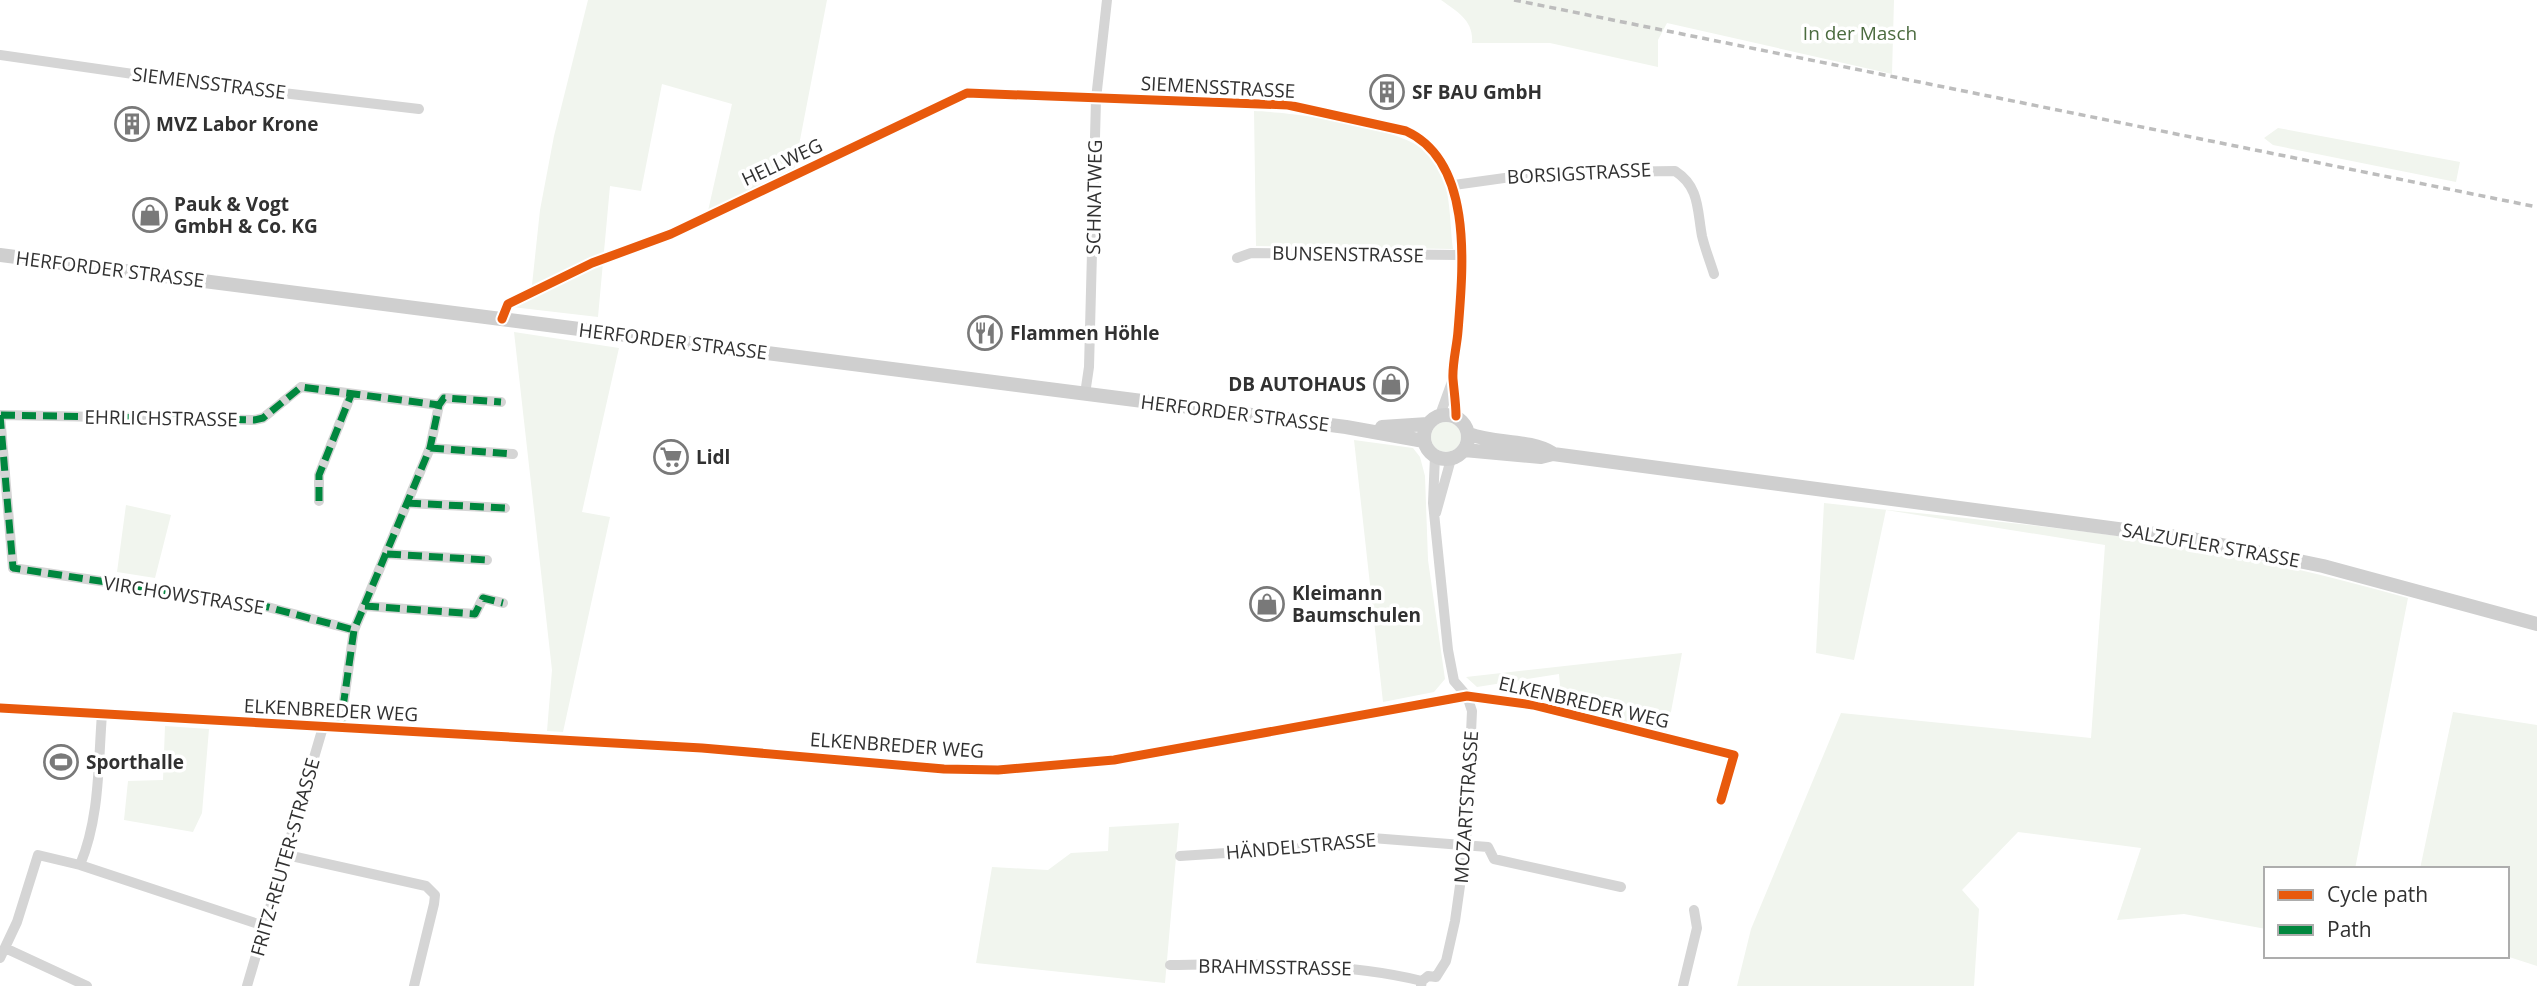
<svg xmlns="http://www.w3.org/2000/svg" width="2537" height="986" font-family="'Open Sans',sans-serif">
  <rect width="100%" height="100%" fill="#fff"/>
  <path fill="#f1f5ee" d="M588,0H827L794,171L708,211L732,104L662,84L641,191L610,186L598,317L512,307L532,285L540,210L554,136Z
    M1441,0H1894L1892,74L1667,23L1658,40V67L1550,43H1472C1474,21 1458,12 1441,0Z
    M1254,111C1293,112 1405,127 1431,155C1452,178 1449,221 1453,249L1256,246Z
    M2278,128L2460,162L2456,182L2273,145L2264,138Z
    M514,332L619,348L582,512L610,517L563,732L547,731L552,670Z
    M1431 437a15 15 0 1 1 30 0a15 15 0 1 1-30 0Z
    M1354,440L1413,448L1420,457L1425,476L1428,560L1445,679L1434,692L1383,702Z
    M1824,503C1945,517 2068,526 2189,547C2263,560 2336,578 2408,598L2355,869H2266V929L2184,914L2117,920L2141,848L2018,832L1962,890L1979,909L1974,986H1737L1751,929L1841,713L2091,738L2105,545L1886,510L1854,660L1816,653Z
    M126,505L171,515L155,578L117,572Z
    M1682,653L1667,733L1562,708L1559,674L1477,687L1466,677Z
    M2453,712L2537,725V966L2506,956L2507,869H2420Z
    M165,726L209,729L202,813L193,832L124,820L128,781L163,780Z
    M1179,823L1165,983L976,963L992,867L1048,870L1071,853L1108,851L1109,827Z"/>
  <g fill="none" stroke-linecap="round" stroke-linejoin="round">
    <path stroke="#d5d5d5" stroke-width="10" d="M0,55L189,82L419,109
      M1454,185L1541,173L1675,171C1700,187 1697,210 1702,236C1705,249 1710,261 1714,274
      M1237,258L1251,253L1461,255
      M502,319L508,304L592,263L671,234L967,93L1288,105L1406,131C1474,162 1463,268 1458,331C1457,346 1452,364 1453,379C1454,391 1456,404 1456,416
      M1085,394L1089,367L1096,99L1107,0
      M0,415L13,568L260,605L354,630
      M1,415L254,420L263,418L301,387L439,405
      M1440,415L1453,379
      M430,448L513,454
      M319,501V475L351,395
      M407,503L505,508
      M1436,513L1451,459
      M387,554L487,560
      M365,606L475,614L483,598L503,603
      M0,708L702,748L944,769L998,770L1114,760L1467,696L1533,705L1734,755L1721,800
      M340,728L354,630L430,448L439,405L444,398L501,402
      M287,855L426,886L435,895L434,904L414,986
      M1180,856L1335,846L1372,838L1488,847L1494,859L1621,887
      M80,865L264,926
      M5,948L87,986
      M0,958L17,922L38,855L80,865C100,817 98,765 102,714
      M1170,965C1254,964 1339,961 1422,981
      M247,986L323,727
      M1421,986L1422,981L1428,976L1436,977L1446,961L1455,921L1466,843L1472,711L1467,696L1454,681L1448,650L1433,503L1435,456
      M1683,986L1697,928L1694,910"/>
    <path stroke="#cfcfcf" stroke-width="14" d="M0,255L1346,427L1424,441
      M1424 437a22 22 0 1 1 44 0a22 22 0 1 1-44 0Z
      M1382,427L1428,424
      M1469,434C1495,444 1529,439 1552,453
      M1464,450L1541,457L1553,454L2193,539L2323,566L2537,624"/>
    <path stroke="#bdbdbd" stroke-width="3.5" stroke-dasharray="7 5" stroke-linecap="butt" d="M1514,0L2537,207"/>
    <path stroke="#00873e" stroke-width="7" stroke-dasharray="14 7" stroke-linecap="butt" d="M0,415L13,568L260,605L354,630
      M1,415L254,420L263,418L301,387L439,405
      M430,448L513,454
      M319,501V475L351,395
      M407,503L505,508
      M387,554L487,560
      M365,606L475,614L483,598L503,603
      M340,728L354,630L430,448L439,405L444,398L501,402"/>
    <g stroke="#fff" stroke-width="13">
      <path id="cycleway" d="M502,319L508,304L592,263L671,234L967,93L1288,105L1406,131C1474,162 1463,268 1458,331C1457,346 1452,364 1453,379C1454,391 1456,404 1456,416
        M0,708L702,748L944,769L998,770L1114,760L1467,696L1533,705L1734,755L1721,800"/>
    </g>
    <use href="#cycleway" stroke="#e8590c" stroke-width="9"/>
  </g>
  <defs>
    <g id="building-ring" transform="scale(1.75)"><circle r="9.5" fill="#fff" stroke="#797979" stroke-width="1.5"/><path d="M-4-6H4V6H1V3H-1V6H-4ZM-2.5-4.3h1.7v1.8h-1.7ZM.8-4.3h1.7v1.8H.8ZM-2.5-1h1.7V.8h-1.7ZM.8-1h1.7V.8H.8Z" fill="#797979"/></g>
    <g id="shop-ring" transform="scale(1.75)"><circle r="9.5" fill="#fff" stroke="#797979" stroke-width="1.5"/><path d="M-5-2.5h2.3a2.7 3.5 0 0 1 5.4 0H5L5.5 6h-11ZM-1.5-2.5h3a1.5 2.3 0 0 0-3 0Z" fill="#797979"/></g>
    <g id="restaurant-ring" transform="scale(1.75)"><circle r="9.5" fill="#fff" stroke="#797979" stroke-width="1.5"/><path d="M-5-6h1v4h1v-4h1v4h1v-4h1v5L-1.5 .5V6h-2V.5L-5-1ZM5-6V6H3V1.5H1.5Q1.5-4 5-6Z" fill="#797979"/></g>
    <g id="supermarket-ring" transform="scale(1.75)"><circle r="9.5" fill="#fff" stroke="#797979" stroke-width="1.5"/><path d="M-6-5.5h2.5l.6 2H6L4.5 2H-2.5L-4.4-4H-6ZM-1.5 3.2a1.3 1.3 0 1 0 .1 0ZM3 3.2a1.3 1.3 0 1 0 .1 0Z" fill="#797979"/></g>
    <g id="stadium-ring" transform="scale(1.75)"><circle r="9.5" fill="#fff" stroke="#797979" stroke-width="1.5"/><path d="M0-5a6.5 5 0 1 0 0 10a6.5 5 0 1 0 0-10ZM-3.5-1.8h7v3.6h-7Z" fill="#797979"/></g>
  </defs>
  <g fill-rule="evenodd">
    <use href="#building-ring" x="1387" y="92"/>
    <use href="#building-ring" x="132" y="124"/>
    <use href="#shop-ring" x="150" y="215"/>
    <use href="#restaurant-ring" x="985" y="333"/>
    <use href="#shop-ring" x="1391" y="384"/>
    <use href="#supermarket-ring" x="671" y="457"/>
    <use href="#shop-ring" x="1267" y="604"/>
    <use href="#stadium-ring" x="61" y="762"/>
  </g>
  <g text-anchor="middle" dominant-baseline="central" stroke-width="7" stroke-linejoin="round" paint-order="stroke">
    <g font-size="19" fill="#4c6c40" stroke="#fff">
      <text x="1860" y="33">In der Masch</text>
    </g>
    <g font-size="19" fill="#313131" stroke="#fff">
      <text transform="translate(209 83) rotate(7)">SIEMENSSTRASSE</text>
      <text transform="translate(1218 87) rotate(3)">SIEMENSSTRASSE</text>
      <text transform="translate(782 162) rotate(-25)">HELLWEG</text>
      <text transform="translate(1579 173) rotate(-3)">BORSIGSTRASSE</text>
      <text transform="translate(1094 197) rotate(-89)">SCHNATWEG</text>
      <text transform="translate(1348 254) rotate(1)">BUNSENSTRASSE</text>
      <text transform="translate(110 269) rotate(7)">HERFORDER STRASSE</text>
      <text transform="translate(673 341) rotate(7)">HERFORDER STRASSE</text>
      <text transform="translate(1235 413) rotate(7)">HERFORDER STRASSE</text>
      <text transform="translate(161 418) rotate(1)">EHRLICHSTRASSE</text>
      <text transform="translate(2211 545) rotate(10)">SALZUFLER STRASSE</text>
      <text transform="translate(184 595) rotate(9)">VIRCHOWSTRASSE</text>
      <text transform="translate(1584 702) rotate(13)">ELKENBREDER WEG</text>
      <text transform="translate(331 710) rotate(3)">ELKENBREDER WEG</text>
      <text transform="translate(897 745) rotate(4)">ELKENBREDER WEG</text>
      <text transform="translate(1466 807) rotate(-86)">MOZARTSTRASSE</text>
      <text transform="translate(1301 846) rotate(-5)">HÄNDELSTRASSE</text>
      <text transform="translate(285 857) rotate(-74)">FRITZ-REUTER-STRASSE</text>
      <text transform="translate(1275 967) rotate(1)">BRAHMSSTRASSE</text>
    </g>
    <g font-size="19" font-weight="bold" fill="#313131" stroke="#fff" text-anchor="start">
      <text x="1412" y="92">SF BAU GmbH</text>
      <text x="156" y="124">MVZ Labor Krone</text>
      <text x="174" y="204">Pauk &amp; Vogt<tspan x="174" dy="22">GmbH &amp; Co. KG</tspan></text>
      <text x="1010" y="333">Flammen Höhle</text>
      <text x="1366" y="384" text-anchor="end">DB AUTOHAUS</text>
      <text x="696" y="457">Lidl</text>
      <text x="1292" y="593">Kleimann<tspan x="1292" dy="22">Baumschulen</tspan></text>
      <text x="86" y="762">Sporthalle</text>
    </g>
  </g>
  <rect x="2264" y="867" width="245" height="91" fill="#ffffff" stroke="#adadad" stroke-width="2"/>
  <rect x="2278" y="890" width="35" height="10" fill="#e8590c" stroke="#adadad" stroke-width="2"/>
  <text x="2327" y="902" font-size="21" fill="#313131">Cycle path</text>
  <rect x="2278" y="925" width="35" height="10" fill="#00873e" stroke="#adadad" stroke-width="2"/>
  <text x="2327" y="937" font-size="21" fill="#313131">Path</text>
</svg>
